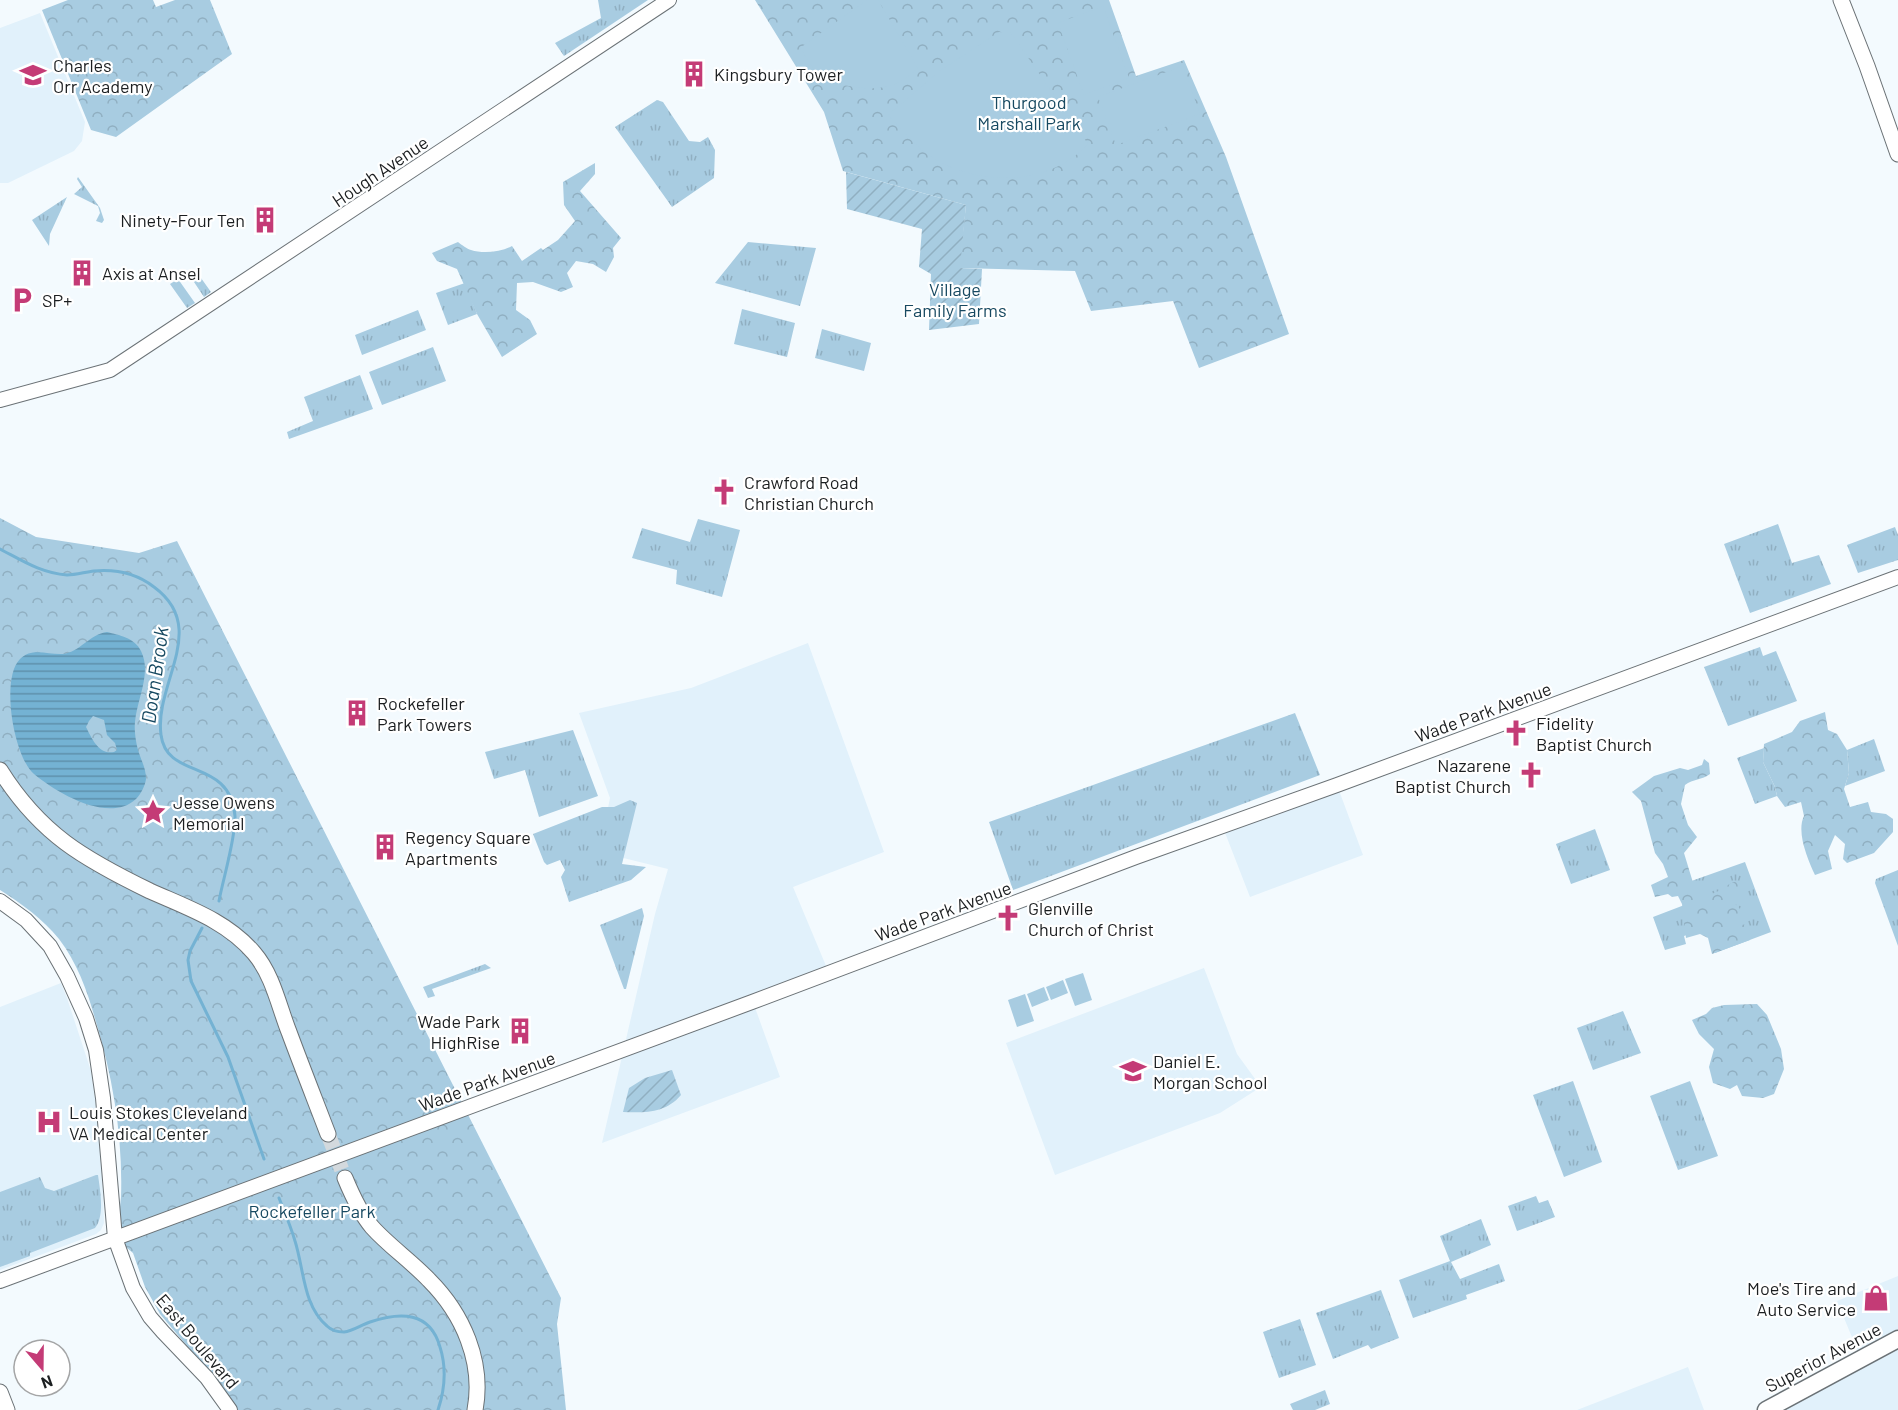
<svg xmlns="http://www.w3.org/2000/svg" width="1898" height="1410" font-family="Barlow,sans-serif">
  <defs>
    <pattern id="grass-tufts" width="24" height="20" patternUnits="userSpaceOnUse" patternTransform="scale(1.5)"><rect width="24" height="20" fill="#a8cce1"/><path d="M3 7l-1-3M5 7V3M7 7l1-3M15 17l-1-3M17 17v-4M19 17l1-3" fill="none" stroke="#90afc1"/></pattern>
    <pattern id="forest-crowns" width="20" height="18" patternUnits="userSpaceOnUse" patternTransform="scale(1.5)"><rect width="20" height="18" fill="#a8cce1"/><path d="M2 6a3 3 0 1 1 6 0M12 15a3 3 0 1 1 6 0" fill="none" stroke="#90afc1"/></pattern>
    <pattern id="garden-furrows" width="10" height="10" patternUnits="userSpaceOnUse" patternTransform="scale(1.5)"><rect width="10" height="10" fill="#a8cce1"/><path d="M-1 1l2-2M0 10L10 0M9 11l2-2" fill="none" stroke="#90afc1"/></pattern>
    <pattern id="water-rules" width="6" height="5" patternUnits="userSpaceOnUse" patternTransform="scale(1.5)"><rect width="6" height="5" fill="#74b2d3"/><path d="M0 2.5h6" fill="none" stroke="#5e90ab"/></pattern>
  </defs>
  <rect width="100%" height="100%" fill="#f3fafe"/>
  <path fill="#e1f1fb" d="M40,13L85,122L82,141L74,151L8,183H0V28Z
    M808,643L884,852L793,887L829,973L753,1002L780,1077L602,1143L655,914L668,869L599,852L610,798L579,713L691,688Z
    M1337,785L1363,855L1250,897L1222,825Z
    M1204,968L1237,1054L1261,1087L1220,1113L1055,1175L1006,1043Z
    M61,983L67,998L91,1071L101,1142L104,1223L101,1230L96,1234L0,1270V1007Z
    M1898,1276V1410H1786L1783,1401L1861,1359L1837,1301Z
    M1688,1367L1704,1410H1577Z"/>
  <path fill="url(#grass-tufts)" d="M598,0H648L564,56L555,43L601,18Z
    M657,100L663,102L689,141L700,142L708,137L715,150L714,178L672,207L615,127Z
    M78,177L100,208L104,220L102,223L96,221L100,213L98,206L74,194L82,187L77,179Z
    M67,197L50,234L49,246L32,220Z
    M748,242L816,248L800,306L715,283Z
    M196,271L211,292L204,297L190,276Z
    M178,279L195,303L187,308L170,284Z
    M465,283L477,314L448,325L436,293Z
    M742,309L795,323L787,357L734,344Z
    M418,310L426,330L362,355L355,335Z
    M822,329L871,343L864,371L815,358Z
    M433,347L446,381L382,405L369,372Z
    M360,375L373,409L289,439L287,432L313,421L304,397Z
    M698,519L740,530L722,597L676,584L677,570L632,558L642,528L690,542Z
    M1778,524L1792,563L1819,555L1831,584L1750,613L1724,544Z
    M1895,527L1898,535V560L1858,573L1847,545Z
    M1760,647L1763,656L1776,651L1797,701L1728,726L1704,667Z
    M1295,713L1320,775L1013,890L989,822Z
    M573,730L598,796L539,817L525,770L494,779L485,752Z
    M1874,739L1885,771L1845,786L1849,773L1847,750Z
    M1764,748L1763,762L1775,787L1777,796L1755,804L1737,758Z
    M630,800L637,803L622,864L646,867L631,880L569,902L561,877L565,870L560,860L547,865L544,862L533,834L602,807H614Z
    M1595,829L1610,870L1571,884L1556,844Z
    M1745,862L1771,932L1715,953L1710,936L1698,931L1684,936L1686,944L1665,950L1653,917L1687,904L1680,885Z
    M1898,870V946L1875,883L1876,879Z
    M642,908L644,916L626,989H624L600,925Z
    M485,964L491,968L432,989L435,996L428,998L423,987Z
    M1623,1011L1641,1053L1593,1070L1577,1028Z
    M1573,1081L1602,1162L1564,1177L1533,1095Z
    M1690,1081L1718,1156L1678,1170L1650,1096Z
    M96,1175H98C100,1190 105,1216 95,1228L30,1253V1256L0,1267V1192L40,1177L45,1188L54,1191Z
    M1536,1196L1539,1203L1548,1200L1555,1217L1517,1231L1508,1206Z
    M1481,1219L1491,1245L1451,1262L1460,1279L1499,1264L1505,1281L1466,1295L1467,1299L1413,1318L1399,1280L1450,1261L1440,1236Z
    M1381,1290L1399,1338L1371,1349L1368,1345L1333,1359L1316,1313Z
    M1300,1319L1316,1365L1279,1378L1263,1332Z
    M1325,1390L1330,1404L1315,1410H1293L1290,1404Z"/>
  <path fill="url(#forest-crowns)" d="M68,0H153L156,7L175,0H210L232,54L116,137L91,130L42,10Z
    M755,0H1109L1136,76L1184,60L1226,157L1289,334L1199,368L1173,301L1091,311L1075,271L959,268L966,205L843,171L824,112Z
    M595,163V174L580,191L621,238L613,248L614,257L606,272L593,264L576,261L567,273L573,287L561,292L533,282L517,283L516,310L530,320L537,334L502,357L477,314L457,269L437,261L432,253L458,242C462,245 467,249 471,250C483,254 501,252 512,246L522,261L541,248L543,250L558,240L575,221L564,205L563,182Z
    M0,518L36,537L139,553L177,541L561,1298L557,1324L566,1410H238L214,1378L160,1314L145,1287L133,1253L115,1238C117,1225 120,1211 121,1197C123,1138 113,1078 96,1022C88,993 78,964 59,939C43,919 22,904 0,890Z
    M1825,712L1828,730L1837,734L1847,750L1849,773L1844,789L1850,807L1868,802L1871,812L1886,814L1893,819V832L1874,853L1847,863L1843,859L1845,844L1835,835L1828,851L1832,869L1815,875C1808,860 1796,832 1804,816L1801,802L1785,807L1777,796L1775,787L1763,762L1764,744L1792,732L1800,721Z
    M1704,759L1709,763L1710,774C1702,780 1693,779 1685,785L1681,804L1688,825L1697,837L1684,853L1698,899L1703,892L1708,895C1727,890 1729,877 1750,882L1752,889L1729,897L1740,909L1738,924L1747,925L1753,931L1750,940L1712,954L1708,938L1700,934L1686,938L1682,904L1678,896L1672,897L1668,894L1655,897L1651,885L1668,877L1663,864L1655,853L1641,801L1632,792L1654,776L1680,768L1688,770L1702,765Z
    M1757,1004L1767,1015L1781,1049L1784,1069L1774,1094L1763,1098L1742,1096L1737,1085L1730,1089L1713,1083L1709,1067L1714,1049L1699,1034L1692,1020L1706,1014L1712,1008L1724,1005Z"/>
  <path fill="url(#garden-furrows)" d="M846,172L966,205L960,268L982,269L979,324L929,330L931,274L919,267L922,229L847,209Z
    M672,1070L681,1095C666,1113 645,1113 623,1112L629,1088L645,1078Z"/>
  <path fill="#a8cce1" d="M867,0H878L918,68C897,89 877,91 849,86C840,85 830,82 823,77C813,70 807,58 800,48Z
    M1103,6L1129,78L1084,95L1058,23Z
    M999,32L1011,33L1088,144C1048,188 974,187 927,154C912,143 901,128 888,115L941,70Z
    M1183,66L1200,114L1116,145L1098,97Z
    M1083,973L1092,1000L1075,1006L1065,979Z
    M1063,980L1068,993L1051,1000L1046,987Z
    M1044,987L1049,1000L1032,1007L1027,994Z
    M1025,994L1034,1021L1017,1027L1008,1000Z"/>
  <path fill="url(#water-rules)" fill-rule="evenodd" d="M107,632C119,635 135,638 141,651C152,673 137,699 135,722C134,731 136,744 139,753C142,762 146,769 146,779C145,786 141,794 136,799C109,824 57,793 34,774C14,757 0,679 20,659C32,647 48,655 63,654C80,652 90,634 107,632ZM93,716L104,720L107,735L115,743L117,750L114,752C99,755 92,739 86,727L89,721Z"/>
  <g fill="none" stroke-linecap="round" stroke-linejoin="round">
    <path stroke="#74b2d3" stroke-width="3" d="M0,549C23,561 41,573 67,575C76,575 85,572 94,571C116,569 136,573 154,587C210,628 154,683 161,735C167,781 230,757 235,816C236,837 223,879 219,901
      M202,928L190,951L188,960L191,981L228,1057L264,1159
      M279,1198C285,1213 291,1227 295,1241C304,1269 303,1306 327,1326C331,1330 338,1332 344,1332C353,1331 361,1325 370,1322C400,1312 430,1311 440,1347C447,1369 445,1389 438,1410"/>
    <path stroke="#d3d9dd" stroke-width="15" stroke-dasharray="15 8" stroke-linecap="butt" d="M328,1134L345,1178"/>
    <g stroke="#6b7276" stroke-width="16">
      <path id="tertiary" d="M0,400L110,370L669,0
        M0,901L26,920L50,946L67,976L86,1018L96,1050L103,1098L115,1238L133,1288L150,1317L163,1332L207,1378L230,1410
        M0,1281L752,1002L1136,857L1337,785L1898,577"/>
    </g>
    <g stroke="#6b7276" stroke-width="17">
      <path id="secondary" d="M1841,0L1867,66L1898,154
        M0,770C40,834 84,859 150,891C188,908 227,921 254,953C273,975 279,1007 289,1032C302,1067 315,1100 328,1134
        M345,1178C352,1195 360,1213 372,1227C389,1246 411,1261 429,1280C463,1314 484,1362 475,1410
        M0,1392L7,1410"/>
    </g>
    <g stroke="#6b7276" stroke-width="19">
      <path id="primary" d="M1766,1410L1898,1339"/>
    </g>
    <use href="#tertiary" stroke="#fff" stroke-width="14"/>
    <use href="#secondary" stroke="#fff" stroke-width="15"/>
    <use href="#primary" stroke="#fff" stroke-width="16"/>
  </g>
  <defs>
    <g id="building-bare" transform="scale(2.07)"><path d="M-4-6H4V6H1V3H-1V6H-4ZM-2.5-4.3h1.7v1.8h-1.7ZM.8-4.3h1.7v1.8H.8ZM-2.5-1h1.7V.8h-1.7ZM.8-1h1.7V.8H.8Z" fill="#c43b76" stroke="#fff" stroke-width="2.5" paint-order="stroke"/></g>
    <g id="school-bare" transform="scale(2.07)"><path d="M0-5L7-2L0 1L-7-2ZM-4 1L0 2.5L4 1V4Q0 6-4 4Z" fill="#c43b76" stroke="#fff" stroke-width="2.5" paint-order="stroke"/></g>
    <g id="parking-bare" transform="scale(2.07)"><path d="M-3.5-5.5H1a3.5 3.5 0 0 1 0 7H-1V5.5H-3.5ZM-1-3.4V-.6H.8a1.4 1.4 0 0 0 0-2.8Z" fill="#c43b76" stroke="#fff" stroke-width="2.5" paint-order="stroke"/></g>
    <g id="church-bare" transform="scale(2.07)"><path d="M-1.2-6h2.4v3.5h3.3v2.4h-3.3V6h-2.4V-.1h-3.3v-2.4h3.3Z" fill="#c43b76" stroke="#fff" stroke-width="2.5" paint-order="stroke"/></g>
    <g id="sight-bare" transform="scale(2.07)"><path d="M0-6L1.8-2.2L6-1.7L2.9 1.2L3.7 5.4L0 3.3L-3.7 5.4L-2.9 1.2L-6-1.7L-1.8-2.2Z" fill="#c43b76" stroke="#fff" stroke-width="2.5" paint-order="stroke"/></g>
    <g id="hospital-bare" transform="scale(2.07)"><path d="M-5-5h3v3.5h4V-5h3V5h-3V1.5h-4V5h-3Z" fill="#c43b76" stroke="#fff" stroke-width="2.5" paint-order="stroke"/></g>
    <g id="shop-bare" transform="scale(2.07)"><path d="M-5-2.5h2.3a2.7 3.5 0 0 1 5.4 0H5L5.5 6h-11ZM-1.5-2.5h3a1.5 2.3 0 0 0-3 0Z" fill="#c43b76" stroke="#fff" stroke-width="2.5" paint-order="stroke"/></g>
  </defs>
  <g fill-rule="evenodd">
    <use href="#building-bare" x="694" y="74"/>
    <use href="#school-bare" x="33" y="75"/>
    <use href="#building-bare" x="265" y="220"/>
    <use href="#building-bare" x="82" y="273"/>
    <use href="#parking-bare" x="22" y="300"/>
    <use href="#church-bare" x="724" y="492"/>
    <use href="#building-bare" x="357" y="713"/>
    <use href="#church-bare" x="1516" y="733"/>
    <use href="#church-bare" x="1531" y="775"/>
    <use href="#sight-bare" x="153" y="812"/>
    <use href="#building-bare" x="385" y="847"/>
    <use href="#church-bare" x="1008" y="918"/>
    <use href="#building-bare" x="520" y="1031"/>
    <use href="#school-bare" x="1133" y="1071"/>
    <use href="#hospital-bare" x="49" y="1122"/>
    <use href="#shop-bare" x="1876" y="1298"/>
  </g>
  <g text-anchor="middle" dominant-baseline="central" stroke-width="4.5" stroke-linejoin="round" paint-order="stroke">
    <g font-size="18" fill="#1b1e20" stroke="#fff" text-anchor="start">
      <text x="53" y="65">Charles<tspan x="53" dy="21">Orr Academy</tspan></text>
      <text x="714" y="74">Kingsbury Tower</text>
      <text x="245" y="220" text-anchor="end">Ninety-Four Ten</text>
      <text x="102" y="273">Axis at Ansel</text>
      <text x="42" y="300">SP+</text>
      <text x="744" y="482">Crawford Road<tspan x="744" dy="21">Christian Church</tspan></text>
      <text x="377" y="703">Rockefeller<tspan x="377" dy="21">Park Towers</tspan></text>
      <text x="1536" y="723">Fidelity<tspan x="1536" dy="21">Baptist Church</tspan></text>
      <text x="1511" y="765" text-anchor="end">Nazarene<tspan x="1511" dy="21">Baptist Church</tspan></text>
      <text x="173" y="802">Jesse Owens<tspan x="173" dy="21">Memorial</tspan></text>
      <text x="405" y="837">Regency Square<tspan x="405" dy="21">Apartments</tspan></text>
      <text x="1028" y="908">Glenville<tspan x="1028" dy="21">Church of Christ</tspan></text>
      <text x="500" y="1021" text-anchor="end">Wade Park<tspan x="500" dy="21">HighRise</tspan></text>
      <text x="1153" y="1061">Daniel E.<tspan x="1153" dy="21">Morgan School</tspan></text>
      <text x="69" y="1112">Louis Stokes Cleveland<tspan x="69" dy="21">VA Medical Center</tspan></text>
      <text x="1856" y="1288" text-anchor="end">Moe's Tire and<tspan x="1856" dy="21">Auto Service</tspan></text>
    </g>
    <g font-size="18" fill="#174961" stroke="#fff">
      <text x="1029" y="102">Thurgood<tspan x="1029" dy="21">Marshall Park</tspan></text>
      <text x="955" y="289">Village<tspan x="955" dy="21">Family Farms</tspan></text>
      <text x="312" y="1211">Rockefeller Park</text>
    </g>
    <g font-size="18" fill="#1b1e20" stroke="#fff">
      <text transform="translate(380 171) rotate(-34)">Hough Avenue</text>
      <text transform="translate(1483 712) rotate(-20)">Wade Park Avenue</text>
      <text transform="translate(943 911) rotate(-20)">Wade Park Avenue</text>
      <text transform="translate(487 1081) rotate(-20)">Wade Park Avenue</text>
      <text transform="translate(198 1341) rotate(50)">East Boulevard</text>
      <text transform="translate(1823 1357) rotate(-28)">Superior Avenue</text>
    </g>
    <g font-size="20" font-style="italic" fill="#174961" stroke="#fff">
      <text transform="translate(154 675) rotate(-82)">Doan Brook</text>
    </g>
  </g>
  <g transform="translate(42 1368) rotate(160)"><circle r="28" fill="#ffffff" stroke="#a4a5a6" stroke-width="1.5"/>
  <path d="M0-4.5L10 22L0 15L-10 22Z" fill="#c43b76"/>
  <text y="-9" font-size="16" font-weight="bold" text-anchor="middle" fill="#1b1e20">N</text>
  </g>
</svg>
